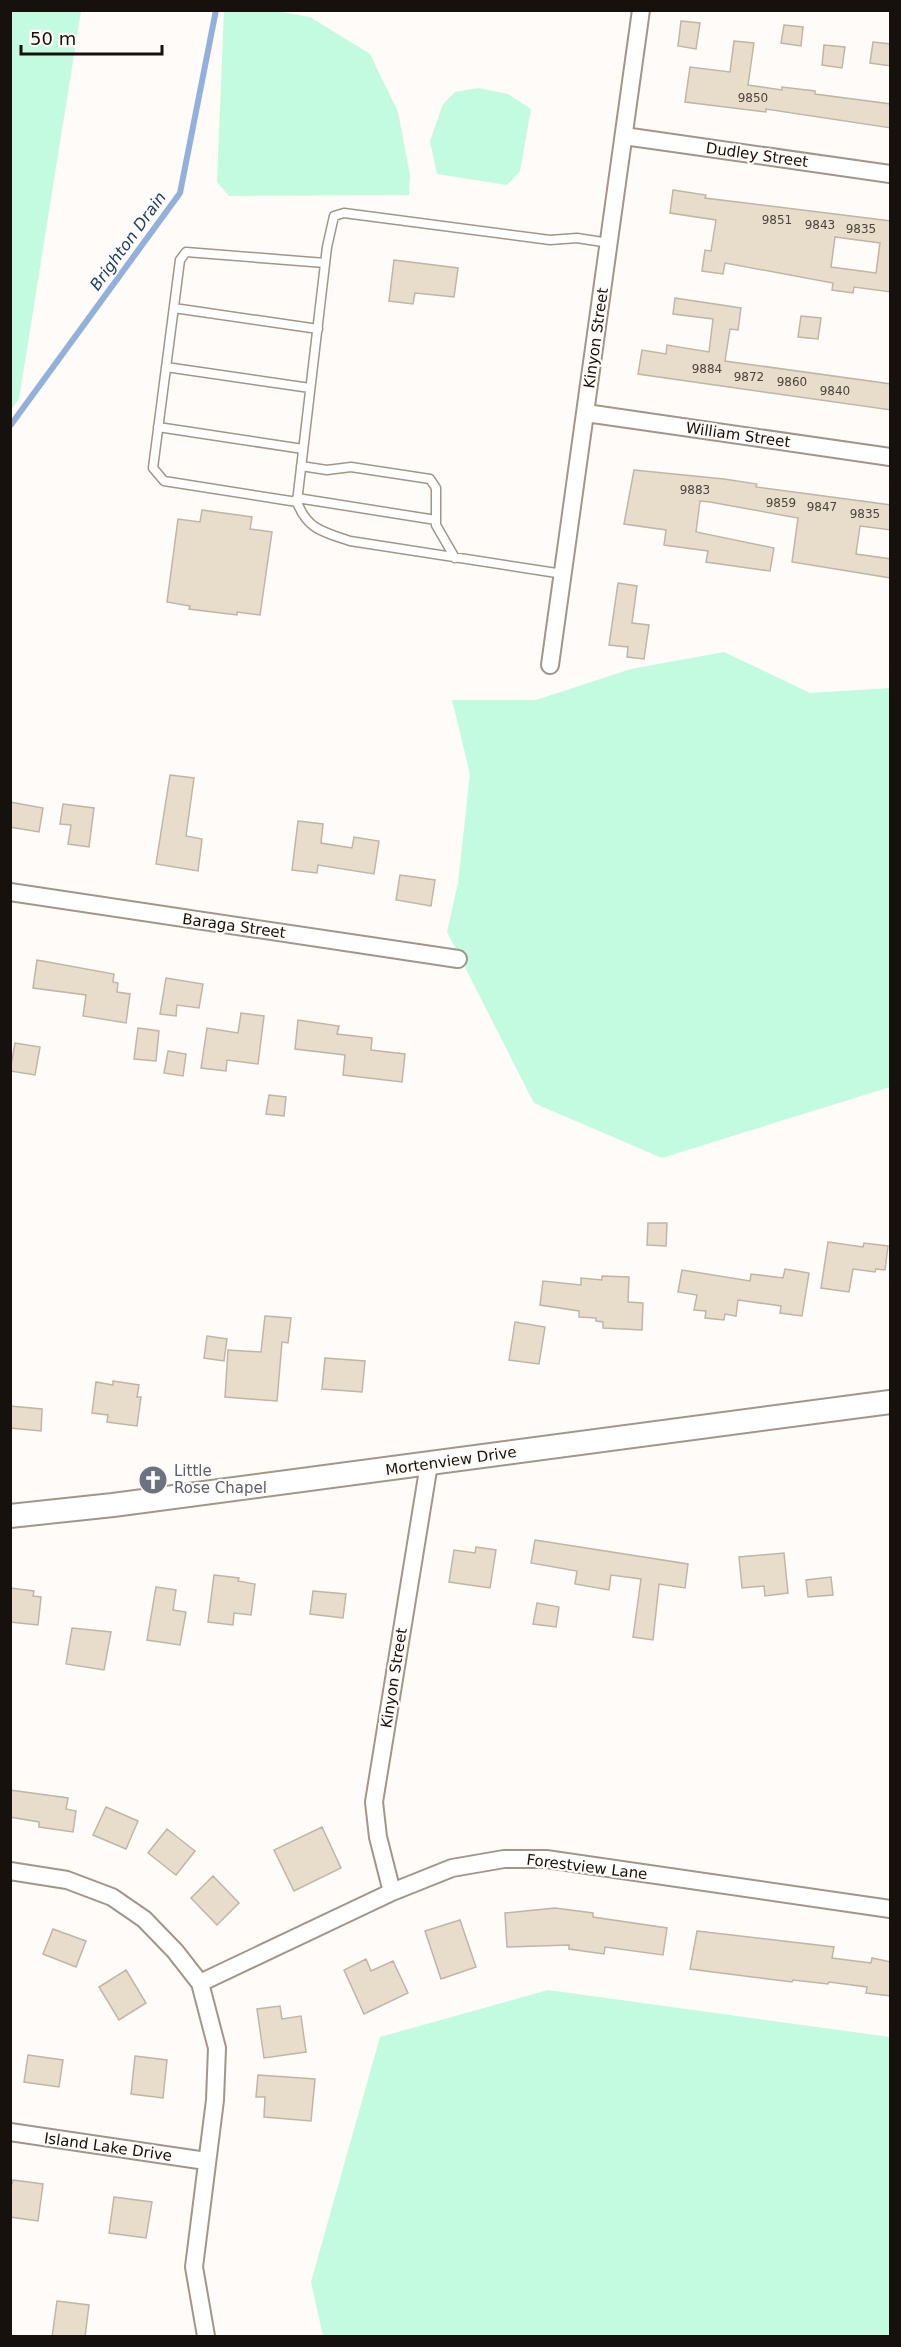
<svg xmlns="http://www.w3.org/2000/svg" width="901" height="2347" font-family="'DejaVu Sans',sans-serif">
  <rect width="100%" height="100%" fill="#fefbf8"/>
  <path fill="#c2fbe0" d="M11,10L81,11L19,399L11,410Z
    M224,11H276L310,17L370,54L398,112L410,175L409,195L229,196L217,182Z
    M478,88L508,94L531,109L520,171L507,185L437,174L430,141L443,104L455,92Z
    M724,652L810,693L890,688V1087L662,1158L534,1103L447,932L458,883L470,774L452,700H536L631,669Z
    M548,1990L890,2037V2336H323L311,2282L380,2037Z"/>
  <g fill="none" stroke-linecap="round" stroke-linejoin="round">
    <path stroke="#93b0dc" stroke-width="6" d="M10,426L180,193L216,10"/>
  </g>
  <path fill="#e8dccb" stroke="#c1b5a5" stroke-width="1.5" fill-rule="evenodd" d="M681,21L700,23L696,49L678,46Z
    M784,25L803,27L801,46L781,43Z
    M734,41L754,43L748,85L782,90V87L815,91V94L891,104V128L766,109V112L685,102L690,67L730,72Z
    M873,42L891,44V66L870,63Z
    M824,45L845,47L842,68L822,65Z
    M673,190L706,195L705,198L891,221V292L854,287L853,293L832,290L833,283L725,263L723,274L702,271L705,250L711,251L716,220L670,213ZM835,237L880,243L876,273L831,267Z
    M394,260L458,268L454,297L415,293L413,304L389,301Z
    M675,298L741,308L738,330L730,329L725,361L891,384V410L638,374L642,350L666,354L667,345L709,352L713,319L673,314Z
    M801,316L821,318L818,339L798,337Z
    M634,470L724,479L757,484L756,487L891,505V530L860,526L856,554L891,559V578L792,562L798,518L710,502L700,501L696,532L774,548L770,571L706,562L708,551L664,545L666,530L624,524Z
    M202,510L252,517L250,529L272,532L260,615L237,612V615L189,609L190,606L167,602L178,519L200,522Z
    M618,583L637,586L632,623L649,625L644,659L627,657L628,647L609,645Z
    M170,775L194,778L186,836L202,839L198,871L156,864Z
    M10,802L43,808L39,832L10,827Z
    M63,804L94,808L89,847L68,844L71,825L60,824Z
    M298,821L323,824L321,843L352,848L354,837L379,841L374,874L318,865L317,873L292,870Z
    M400,875L435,880L431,906L396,900Z
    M37,960L114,974L113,982L118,983L117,992L130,994L126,1023L83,1016L86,995L33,988Z
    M166,978L203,984L199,1008L177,1005L176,1016L160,1014Z
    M241,1013L264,1016L258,1064L227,1060L226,1071L201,1068L207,1028L238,1033Z
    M298,1020L339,1026L337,1034L372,1038L371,1050L405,1054L402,1082L343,1075L345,1055L295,1049Z
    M138,1028L159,1031L156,1061L134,1059Z
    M15,1043L40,1047L35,1075L10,1071Z
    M168,1051L186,1054L183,1076L164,1073Z
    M269,1095L286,1097L284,1116L266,1114Z
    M648,1223H667L666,1246L647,1245Z
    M828,1242L863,1247L864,1243L888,1246L885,1270L876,1269L875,1272L853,1269L849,1292L821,1288Z
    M785,1269L809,1273L802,1316L780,1313L781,1306L738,1300L736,1316L725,1314L724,1320L705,1318L706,1311L694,1310L697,1295L678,1292L682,1270L750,1281L751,1274L783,1278Z
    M602,1276L629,1277L628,1302L643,1303L642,1330L603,1328V1322L596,1321V1318L579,1317V1311L540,1305L543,1281L581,1285V1278L602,1280Z
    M265,1316L291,1318L288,1343L282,1342L277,1401L225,1397L228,1350L261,1352Z
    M515,1322L545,1327L539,1364L509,1360Z
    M207,1336L227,1339L224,1361L204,1358Z
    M325,1358L365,1361L362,1392L322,1389Z
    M113,1381L139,1385L137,1397H141L137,1426L107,1422L108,1415L92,1413L96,1382L113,1385Z
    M10,1406L42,1409L41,1431L10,1428Z
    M535,1540L688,1564L685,1588L659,1584L653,1640L633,1637L641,1579L611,1575L609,1590L575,1584L577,1571L531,1563Z
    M476,1547L496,1550L490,1588L449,1582L454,1550L475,1553Z
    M784,1553L788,1593L765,1596L764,1586L742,1588L739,1557Z
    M214,1575L239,1578L238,1581L255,1584L251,1615L234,1613L233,1625L208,1622Z
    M831,1577L833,1595L808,1597L806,1580Z
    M156,1587L176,1590L173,1610L186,1612L180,1645L147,1640Z
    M10,1588L34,1591L33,1596L41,1597L38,1625L10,1622Z
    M313,1591L346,1594L343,1618L310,1614Z
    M537,1603L559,1607L556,1627L533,1624Z
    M72,1628L111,1632L104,1670L66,1664Z
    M10,1790L68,1798L66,1809L76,1811L73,1832L39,1827V1822L10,1817Z
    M106,1807L138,1821L126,1849L93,1835Z
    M322,1827L341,1868L294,1891L274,1850Z
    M167,1829L195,1851L176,1875L148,1853Z
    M213,1876L239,1903L217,1925L191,1898Z
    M555,1908L593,1913V1917L667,1928L663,1955L605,1947L604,1954L569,1949V1945L507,1947L505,1913Z
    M460,1920L476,1967L441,1979L425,1931Z
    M53,1929L86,1941L76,1967L43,1954Z
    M697,1931L834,1947L832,1958L871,1963L872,1958L891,1962V1996L866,1993L867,1987L829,1982L828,1984L793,1980L792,1982L690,1969Z
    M366,1959L371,1971L393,1961L408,1993L364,2014L344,1970Z
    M126,1970L146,2003L119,2020L99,1987Z
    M280,2006L282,2019L301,2016L306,2052L264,2058L257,2009Z
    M28,2055L63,2060L59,2087L24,2082Z
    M135,2056L167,2060L163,2098L131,2094Z
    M258,2075L315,2079L311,2121L264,2117L265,2097H256Z
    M13,2180L43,2184L38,2221L10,2217V2190Z
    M114,2197L152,2202L146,2238L109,2233Z
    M57,2301L89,2305L85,2337H52Z"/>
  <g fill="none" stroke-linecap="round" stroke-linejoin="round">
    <g stroke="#a49588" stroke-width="11">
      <path id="lane" d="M174,308L318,329
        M166,367L310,388
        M158,427L303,449
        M301,466L327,470L351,467L430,479L436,488V525L455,558
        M297,498L436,520
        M297,502L164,481L153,468L180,260L186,252L325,263
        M563,574L350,541C323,532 307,529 297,502L327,247L334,216L344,213L550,240L577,238L609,243"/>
    </g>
    <g stroke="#a49588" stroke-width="20">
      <path id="street" d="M624,136L890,174
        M586,413L890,457
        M550,665L641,10
        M10,892L458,959
        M10,1871L67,1880L112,1897L144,1919L175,1951L200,1983L217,2048L215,2100L194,2267L206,2336
        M392,1892L378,1837L374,1802L429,1464
        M200,1983L392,1892L452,1868L504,1859H546L890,1909
        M10,2132L206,2161"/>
    </g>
    <g stroke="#a49588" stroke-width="26">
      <path id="secondary" d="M10,1516L113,1505L890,1402"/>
    </g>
    <use href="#lane" stroke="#fff" stroke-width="8"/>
    <use href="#street" stroke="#fff" stroke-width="16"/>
    <use href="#secondary" stroke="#fff" stroke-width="22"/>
  </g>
  <defs>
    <g id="church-disc" transform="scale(1.5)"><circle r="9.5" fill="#6b7280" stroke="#fefbf8"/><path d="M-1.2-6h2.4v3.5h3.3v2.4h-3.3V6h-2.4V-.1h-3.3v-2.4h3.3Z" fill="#fff"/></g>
  </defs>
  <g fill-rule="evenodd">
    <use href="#church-disc" x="153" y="1480"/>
  </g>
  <g text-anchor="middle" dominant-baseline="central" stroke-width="4.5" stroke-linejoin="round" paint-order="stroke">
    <g font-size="12" fill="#4b443c">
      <text x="753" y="98">9850</text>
      <text x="777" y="220">9851</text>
      <text x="820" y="225">9843</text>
      <text x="861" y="229">9835</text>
      <text x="707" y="369">9884</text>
      <text x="749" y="377">9872</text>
      <text x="792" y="382">9860</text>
      <text x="835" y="391">9840</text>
      <text x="695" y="490">9883</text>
      <text x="781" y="503">9859</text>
      <text x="822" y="507">9847</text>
      <text x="865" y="514">9835</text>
    </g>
    <g font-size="15" fill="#17110d" stroke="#fefbf8">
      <text transform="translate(757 155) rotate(8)">Dudley Street</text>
      <text transform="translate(596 338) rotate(-82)">Kinyon Street</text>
      <text transform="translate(738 435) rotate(8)">William Street</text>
      <text transform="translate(234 926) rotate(8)">Baraga Street</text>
      <text transform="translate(451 1461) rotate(-8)">Mortenview Drive</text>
      <text transform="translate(394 1678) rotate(-81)">Kinyon Street</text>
      <text transform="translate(587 1867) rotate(7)">Forestview Lane</text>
      <text transform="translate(108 2147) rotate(8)">Island Lake Drive</text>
    </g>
    <g font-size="15" fill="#5b616d" stroke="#fefbf8" text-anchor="start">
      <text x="174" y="1471">Little<tspan x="174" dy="17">Rose Chapel</tspan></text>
    </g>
    <g font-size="16" font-style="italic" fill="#1a3d73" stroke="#fefbf8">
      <text transform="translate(128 241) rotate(-54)">Brighton Drain</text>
    </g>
  </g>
  <rect width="901" height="2347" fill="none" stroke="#17110d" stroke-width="24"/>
  <path d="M21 45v9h141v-9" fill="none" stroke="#17110d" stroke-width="3"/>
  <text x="30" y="45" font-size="18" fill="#17110d" stroke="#fefbf8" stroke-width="4.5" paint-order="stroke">50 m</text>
</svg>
